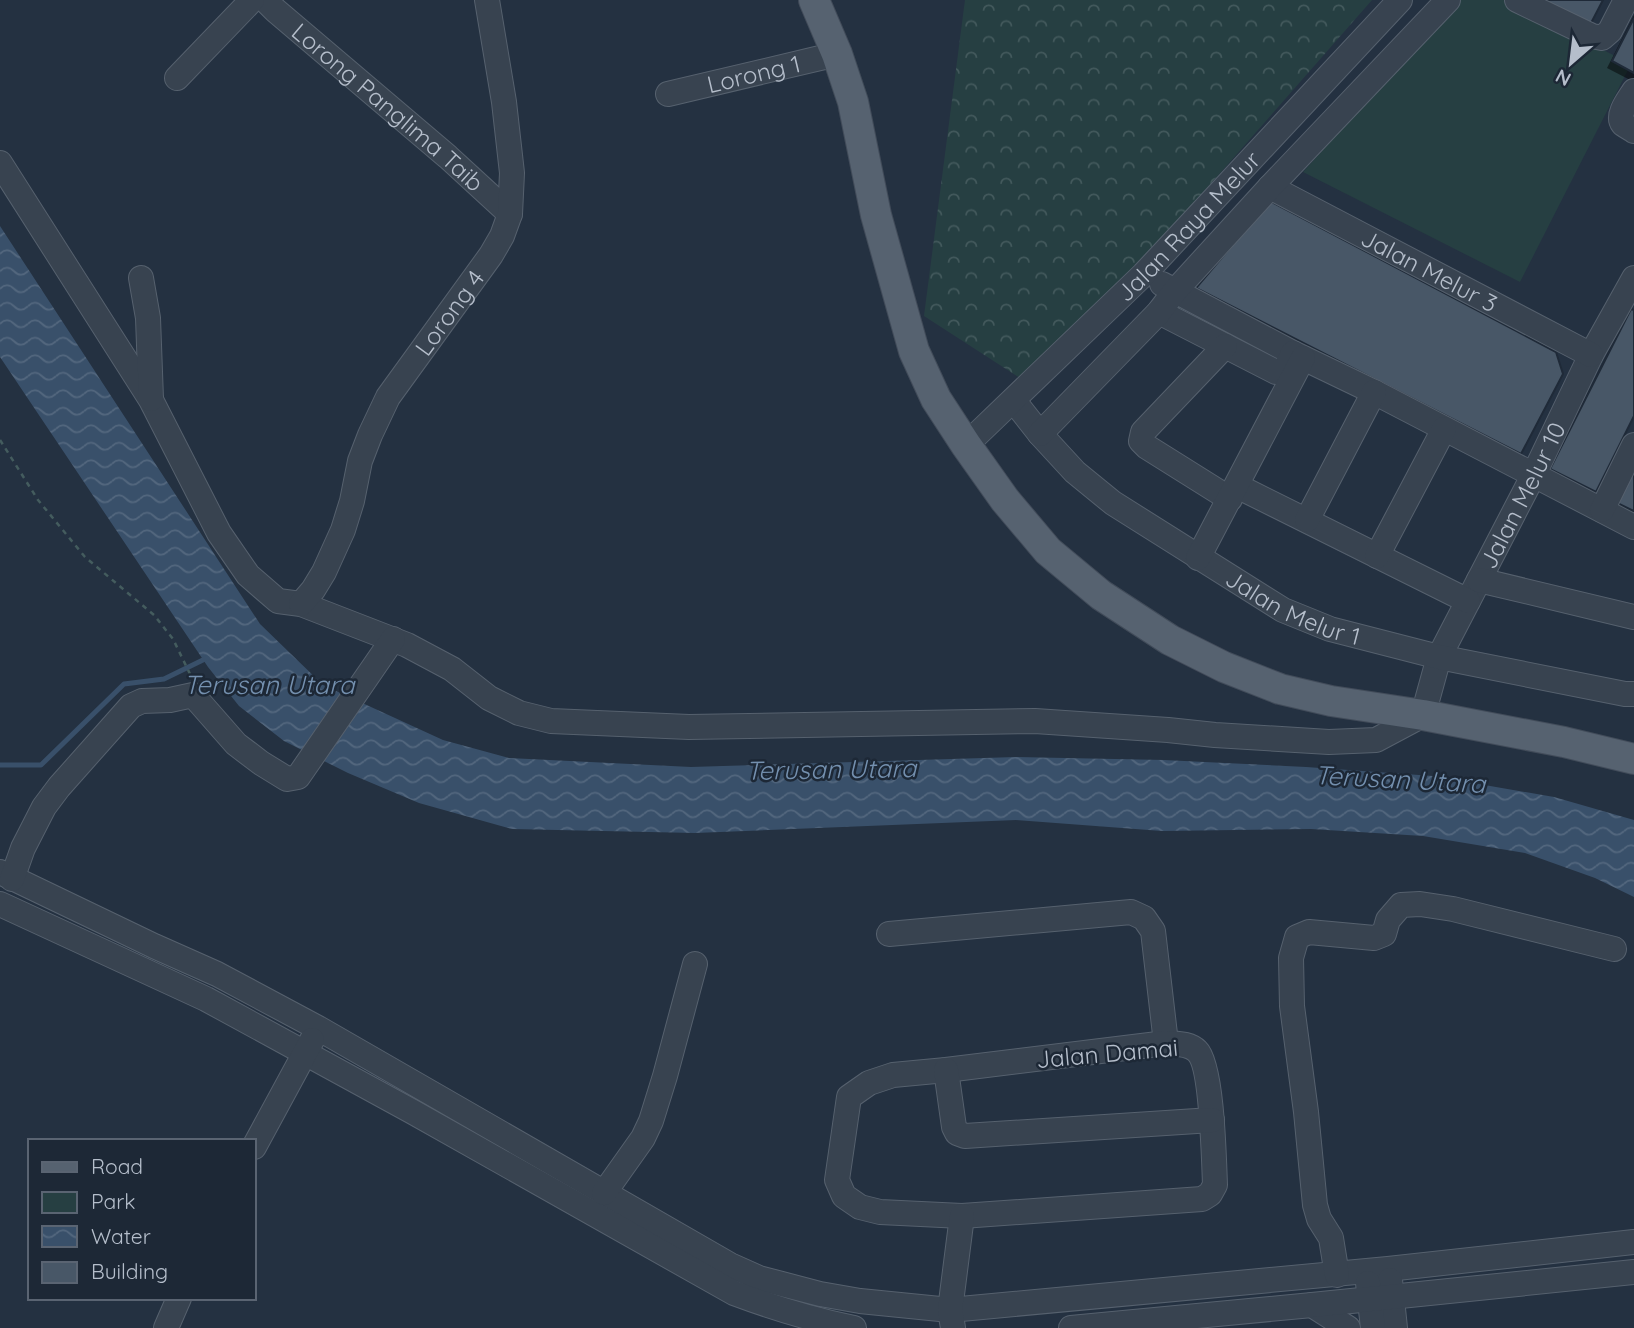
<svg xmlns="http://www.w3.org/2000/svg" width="1634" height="1328" font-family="Quicksand,sans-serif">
  <defs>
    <pattern id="forest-crowns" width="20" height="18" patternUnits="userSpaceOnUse" patternTransform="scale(1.75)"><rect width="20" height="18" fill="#263f42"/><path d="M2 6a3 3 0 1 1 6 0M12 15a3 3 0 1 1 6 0" fill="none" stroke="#43595c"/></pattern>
    <pattern id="water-waves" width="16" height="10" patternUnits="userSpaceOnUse" patternTransform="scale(1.75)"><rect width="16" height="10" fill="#39506a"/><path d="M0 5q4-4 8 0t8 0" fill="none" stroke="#53677e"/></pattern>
  </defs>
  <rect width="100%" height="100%" fill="#243141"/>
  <path fill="url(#forest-crowns)" d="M965,0H1372L1129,277L1023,380L924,316Z"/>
  <path fill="#263f42" d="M1458,0H1505L1631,64L1520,282L1303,172Z"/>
  <path fill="url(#water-waves)" d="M0,226L260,624L323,685L443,740L509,758L691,767L1016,757L1164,760L1306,767L1433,776L1554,797L1634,820V897L1595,878L1525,853L1423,836L1311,829L1162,831L1016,820L695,833L512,829L419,803L348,773L284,741L239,706L208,667L0,357Z"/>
  <path fill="#0007" d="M1634,15V82L1607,68Z
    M1264,209L1520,453L1513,459L1191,294Z
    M1632,311L1634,312V412L1595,491L1589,497L1546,476L1626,317Z
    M1634,457V520L1609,507Z"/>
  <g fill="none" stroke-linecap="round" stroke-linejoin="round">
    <path stroke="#39506a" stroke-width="5" d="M0,765H41L124,684L164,679L207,658"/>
  </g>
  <path fill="#485767" stroke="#1f2a38" stroke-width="2" d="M1540,0H1603L1590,25Z
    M1634,18V73L1612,61Z
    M1270,201L1556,352L1563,374L1521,454L1196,288Z
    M1631,309L1634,310V416L1596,492L1550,469Z
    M1634,460V511L1613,501Z"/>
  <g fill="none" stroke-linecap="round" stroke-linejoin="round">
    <g stroke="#56616e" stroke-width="26">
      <g id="minor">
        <path id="s1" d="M265,0L275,10L448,157L510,214"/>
        <path d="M1517,0L1592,36L1602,38L1610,31L1626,0"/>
        <path d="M177,78L252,0"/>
        <path d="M1634,91C1629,99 1616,115 1623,124C1624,125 1633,130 1634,131"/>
        <path id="s2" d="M668,94L837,54"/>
        <path id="s3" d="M0,163L151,400L219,533L248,575L278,601L301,604L407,645L452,669L489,698L519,713L551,721L689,727L1035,721L1168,730L1215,735L1329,742L1376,740L1423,715L1439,657L1534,474L1591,355L1634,278"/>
        <path id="s4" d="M1270,187L1591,355"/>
        <path d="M141,278L148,318L151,399"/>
        <path d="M1162,284L1293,353L1374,392L1634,527"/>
        <path d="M1159,312L1276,372C1286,374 1289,360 1293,353"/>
        <path d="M1225,346L1143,432L1141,441L1147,447L1230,499"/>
        <path id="s5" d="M1014,401L1040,434L1075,472L1113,503L1283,610L1330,629L1439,657L1625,694H1634"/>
        <path d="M1040,434L1159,312L1175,291L1270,187L1448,0"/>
        <path id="s6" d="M966,445L1144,274L1400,0"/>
        <path d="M1237,486L1468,601"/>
        <path d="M1602,510L1634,445"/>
        <path d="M1307,520L1374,392"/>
        <path d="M1377,556L1444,429"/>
        <path d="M1198,558L1303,358"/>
        <path d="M1479,580L1634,617"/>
        <path id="s7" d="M301,604L313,590L324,572L343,530L352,501L360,461L370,435L388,397L491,255L502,236L510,214L512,173L504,102L487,0"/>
        <path d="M0,872L154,946L217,974L318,1028L730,1265L759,1278L820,1294L860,1301L950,1310L1388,1269L1634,1242"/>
        <path d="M12,879L23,848L44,807L59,787L131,706L142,701L170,700L193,695L236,744L261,763L287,779L298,777L393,639"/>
        <path d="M0,904L206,999L413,1112L734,1293C774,1308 813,1320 854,1328"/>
        <path d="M889,934L1131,912L1144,918L1153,931L1166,1043"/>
        <path d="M1166,1043C1177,1044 1189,1043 1197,1051C1212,1065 1214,1161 1215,1185L1210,1194L1202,1199L962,1216L880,1212L860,1207L844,1196L837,1180L849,1097L869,1083L893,1075L946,1070Z"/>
        <path d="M946,1070L954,1127L957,1133L965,1136L1212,1120"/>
        <path d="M254,1147L312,1040"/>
        <path d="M604,1193L643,1138L651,1121L665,1076L695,964"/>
        <path d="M1337,1275L1331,1238L1319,1219L1315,1205L1306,1112L1292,1006L1291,958L1297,937L1309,932L1374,938L1384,934L1388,920L1401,905L1420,904L1453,909L1614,949"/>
        <path d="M1390,1280L1395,1328"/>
        <path d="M1368,1283L1373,1328"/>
        <path d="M1312,1305L1348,1328"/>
        <path d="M166,1328L179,1298"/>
        <path d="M953,1328L950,1310L962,1216"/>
        <path d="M1071,1328L1312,1305L1634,1272"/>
      </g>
    </g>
    <g stroke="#424c5a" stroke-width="32">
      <path id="major" d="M814,0L837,54L853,102L876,215L914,351L936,399L966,445L1005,500L1048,551L1101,595L1170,640L1224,667L1280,689L1331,701L1423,715L1564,742L1634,759"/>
    </g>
    <path stroke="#445c5e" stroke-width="2.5" stroke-dasharray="5 5" stroke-linecap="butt" d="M0,440L38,500L85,557L154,615L173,639L190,674"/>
    <use href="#minor" stroke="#384350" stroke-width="24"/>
    <use href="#major" stroke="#566270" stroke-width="30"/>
  </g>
  <g text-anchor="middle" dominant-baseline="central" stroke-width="5" stroke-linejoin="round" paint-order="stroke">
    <g font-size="24" fill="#b5becb" stroke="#1d2836">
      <text stroke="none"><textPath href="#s2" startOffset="88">Lorong 1</textPath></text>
      <text stroke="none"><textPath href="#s1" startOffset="163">Lorong Panglima Taib</textPath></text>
      <text stroke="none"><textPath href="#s6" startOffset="312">Jalan Raya Melur</textPath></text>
      <text stroke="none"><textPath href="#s4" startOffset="180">Jalan Melur 3</textPath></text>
      <text stroke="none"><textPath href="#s7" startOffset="331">Lorong 4</textPath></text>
      <text stroke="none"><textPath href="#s3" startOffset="1944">Jalan Melur 10</textPath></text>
      <text stroke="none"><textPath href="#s5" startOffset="352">Jalan Melur 1</textPath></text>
      <text transform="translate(1107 1053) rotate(-5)">Jalan Damai</text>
    </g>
    <g font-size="26" font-style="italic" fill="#7490af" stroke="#1d2836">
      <text x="269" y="684">Terusan Utara</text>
      <text transform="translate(831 769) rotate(-1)">Terusan Utara</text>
      <text transform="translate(1400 779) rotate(3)">Terusan Utara</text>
    </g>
  </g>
  <rect x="28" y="1139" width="228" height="161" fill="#1d2836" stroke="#5a6472" stroke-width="2"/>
  <rect x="42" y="1162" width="35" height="10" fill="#566270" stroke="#5a6472" stroke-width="2"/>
  <text x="91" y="1174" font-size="21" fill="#b5becb">Road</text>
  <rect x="42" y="1192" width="35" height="21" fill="#263f42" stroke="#5a6472" stroke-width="2"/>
  <text x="91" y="1209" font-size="21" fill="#b5becb">Park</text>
  <rect x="42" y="1226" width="35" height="21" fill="url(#water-waves)" stroke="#5a6472" stroke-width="2"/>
  <text x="91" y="1244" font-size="21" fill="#b5becb">Water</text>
  <rect x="42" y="1262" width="35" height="21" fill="#485767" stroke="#5a6472" stroke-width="2"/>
  <text x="91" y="1279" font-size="21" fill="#b5becb">Building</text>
  <g transform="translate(1571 63) rotate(208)" stroke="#1d2836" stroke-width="5" paint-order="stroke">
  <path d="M0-5L12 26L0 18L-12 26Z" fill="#b5becb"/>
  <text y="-10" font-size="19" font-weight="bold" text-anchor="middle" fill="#b5becb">N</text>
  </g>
</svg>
